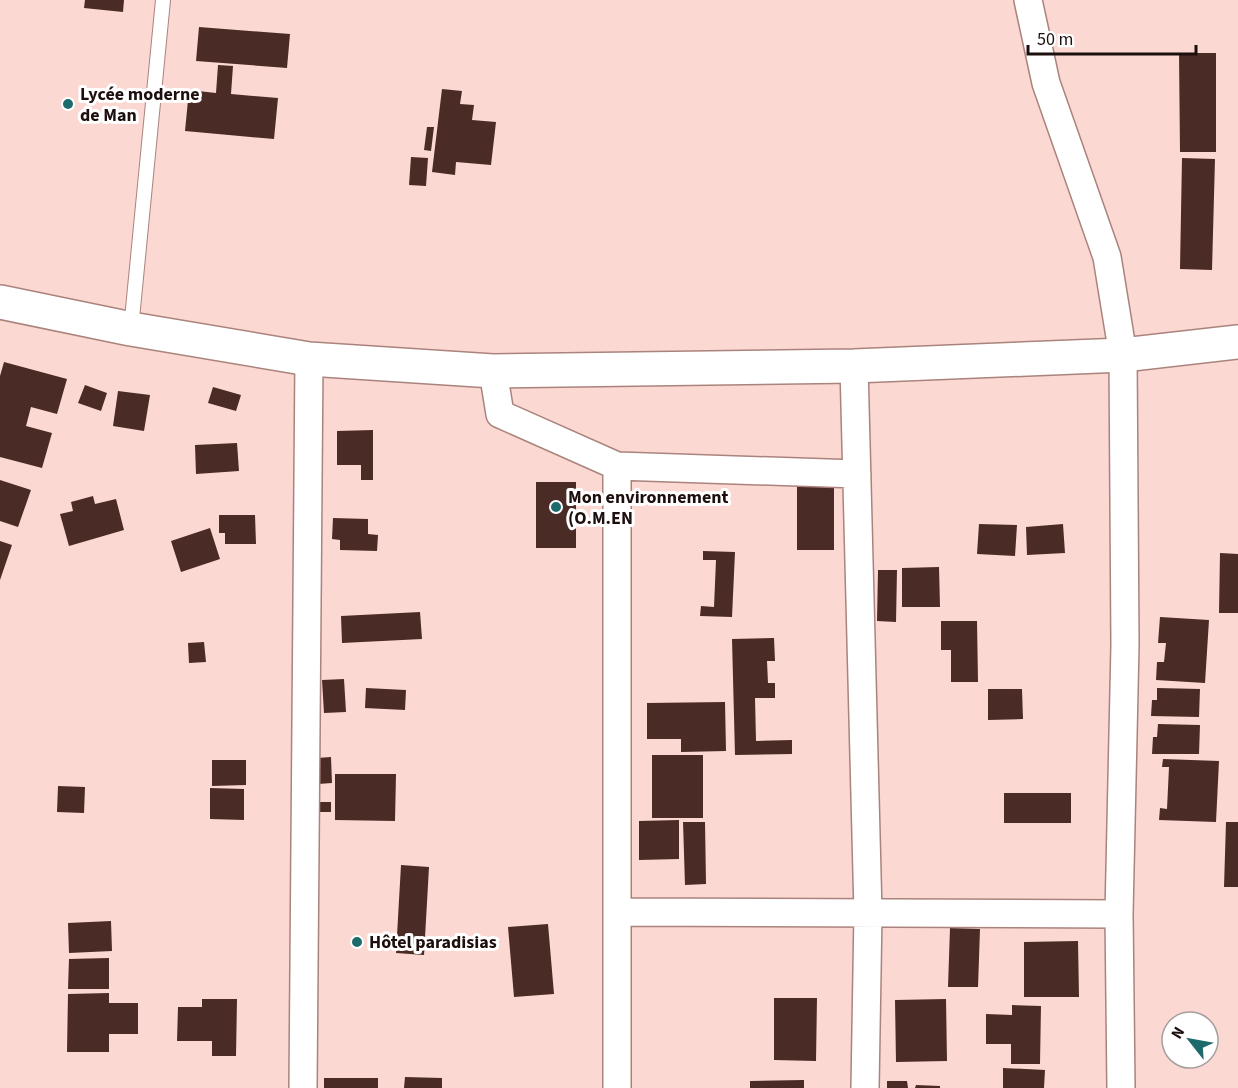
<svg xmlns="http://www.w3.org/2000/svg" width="1238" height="1088" font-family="'Source Sans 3',sans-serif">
  <rect width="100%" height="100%" fill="#fbd8d2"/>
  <path fill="#4b2b26" d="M85,0H124L123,12L84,8Z
    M199,27L290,34L287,68L196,61Z
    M1179,53H1216V152H1180Z
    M218,65L233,66L231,94L278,98L274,139L185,131L189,90L216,93Z
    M442,89L462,91L460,104L474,105L472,120L496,122L491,165L456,162L455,175L432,172Z
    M427,127H434L431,151L424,150Z
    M411,157L428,158L426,186L409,185Z
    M1182,158L1215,159L1212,270L1180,269Z
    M4,362L67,379L57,414L31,407L26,426L52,433L42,468L0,457V376Z
    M85,385L107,393L101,411L78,403Z
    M213,387L241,395L236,411L208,403Z
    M118,391L150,395L144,431L113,426Z
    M373,430V480H361V465H337V431Z
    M237,443L239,471L196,474L195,445Z
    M0,480L31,490L18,527L0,521Z
    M536,482H576V548H536Z
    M834,486V550H797V487Z
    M93,496L95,504L116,499L124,530L69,546L60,514L73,511L71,502Z
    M219,515H255L256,544H225V533H219Z
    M333,518L368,519V534L378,535L377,551L340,550V540L332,539Z
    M979,524L1017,525L1015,556L977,554Z
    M1063,524L1065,553L1027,555L1026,527Z
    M210,528L220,559L181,572L171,541Z
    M0,541L12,545L0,580Z
    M703,551L735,552L732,617L700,616L701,606L714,607L716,560H703Z
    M1220,553L1238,554V613H1219Z
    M939,567L940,607H902V568Z
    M878,570H897L896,622L877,621Z
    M420,612L422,639L342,643L341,616Z
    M1160,617L1209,620L1205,683L1156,680L1157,662H1164L1166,643H1158Z
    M941,621H977L978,682H951V650H941Z
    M774,638L775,661H767L768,683H775V698H755L756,741L792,740V754L735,755L732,639Z
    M204,642L206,662L189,663L188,643Z
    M344,679L346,712L324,713L322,680Z
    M366,688L406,690L405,710L365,708Z
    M1157,688L1200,689L1199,717L1151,716L1152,700H1157Z
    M988,689H1022L1023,719L988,720Z
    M725,702L726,751L681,752V739H647V703Z
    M1158,724L1200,725L1199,754H1152L1153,737H1157Z
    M652,755H703V818H652Z
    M331,757L332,783L318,784L317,758Z
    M1163,759L1219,761L1216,822L1159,820L1160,808L1167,809L1169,767H1162Z
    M212,760H246V785L212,786Z
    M335,774H396L395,821L335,820Z
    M58,786L85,787L84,813L57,812Z
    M210,788L244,789V820L210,819Z
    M1004,793H1071V823H1004Z
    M319,802H331V812H319Z
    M679,820V859L639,860V821Z
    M683,822H705L706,884L685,885Z
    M1226,822H1238V887H1224Z
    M401,865L429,867L424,955L396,953Z
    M111,921L112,951L69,953L68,923Z
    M548,924L554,994L514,997L508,927Z
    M950,928L980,929L978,987H948Z
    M1078,941L1079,997H1024V942Z
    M109,958V989H68L69,959Z
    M109,993V1003H138V1034H109V1052H67L68,994Z
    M774,998H817L816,1061L774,1060Z
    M202,999H237L236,1056H212V1041H177L178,1007H202Z
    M946,999L947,1061L896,1062L895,1000Z
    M1012,1005L1041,1006L1040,1064H1011V1044H986V1014L1012,1015Z
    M1003,1068L1045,1070L1044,1088H1003Z
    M405,1077L442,1078V1088H404Z
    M324,1078H378V1088H324Z
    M804,1080V1088H750V1081Z
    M887,1081H907L908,1088H887Z
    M916,1085L940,1086V1088H915Z"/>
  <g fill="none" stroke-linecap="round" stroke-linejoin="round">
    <g stroke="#aa837c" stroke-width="16">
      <path id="lane" d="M131,329L163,0"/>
    </g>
    <g stroke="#aa837c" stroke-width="30">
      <path id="street" d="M1028,0L1046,83L1107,257L1123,355L1125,645L1119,914L1121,1088
        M854,366L868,913L865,1088
        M493,371L500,414L617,466V1088
        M617,466L857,474
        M617,912L1119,914
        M303,1088L309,359"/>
    </g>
    <g stroke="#aa837c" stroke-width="36">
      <path id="secondary" d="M0,302L131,329L309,359L493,371L854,366L1123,355L1238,342"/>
    </g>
    <use href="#lane" stroke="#fff" stroke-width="14"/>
    <use href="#street" stroke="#fff" stroke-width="27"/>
    <use href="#secondary" stroke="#fff" stroke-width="33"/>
  </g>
  <g fill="#1d6a6d" stroke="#fff" stroke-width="2">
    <circle cx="68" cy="104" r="6"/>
    <circle cx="556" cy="507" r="6"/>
    <circle cx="357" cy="942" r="6"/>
  </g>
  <g text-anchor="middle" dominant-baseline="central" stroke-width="6" stroke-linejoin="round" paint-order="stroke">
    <g font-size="18" font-weight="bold" fill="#1d0f0d" stroke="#fff" text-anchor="start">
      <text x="80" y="94">Lycée moderne<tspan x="80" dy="21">de Man</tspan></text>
      <text x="568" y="497">Mon environnement<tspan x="568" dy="21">(O.M.EN</tspan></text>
      <text x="369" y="942">Hôtel paradisias</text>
    </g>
  </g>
  <g transform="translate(1190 1040) rotate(301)"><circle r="28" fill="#ffffff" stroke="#a59f9e" stroke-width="1.5"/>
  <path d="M0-4.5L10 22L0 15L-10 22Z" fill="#1d6a6d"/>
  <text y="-9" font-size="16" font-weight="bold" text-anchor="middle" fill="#1d0f0d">N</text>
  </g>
  <path d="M1028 45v9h168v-9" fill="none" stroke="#1d0f0d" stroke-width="3"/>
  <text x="1037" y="45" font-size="18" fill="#1d0f0d" stroke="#ffffff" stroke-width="4.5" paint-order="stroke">50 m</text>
</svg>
